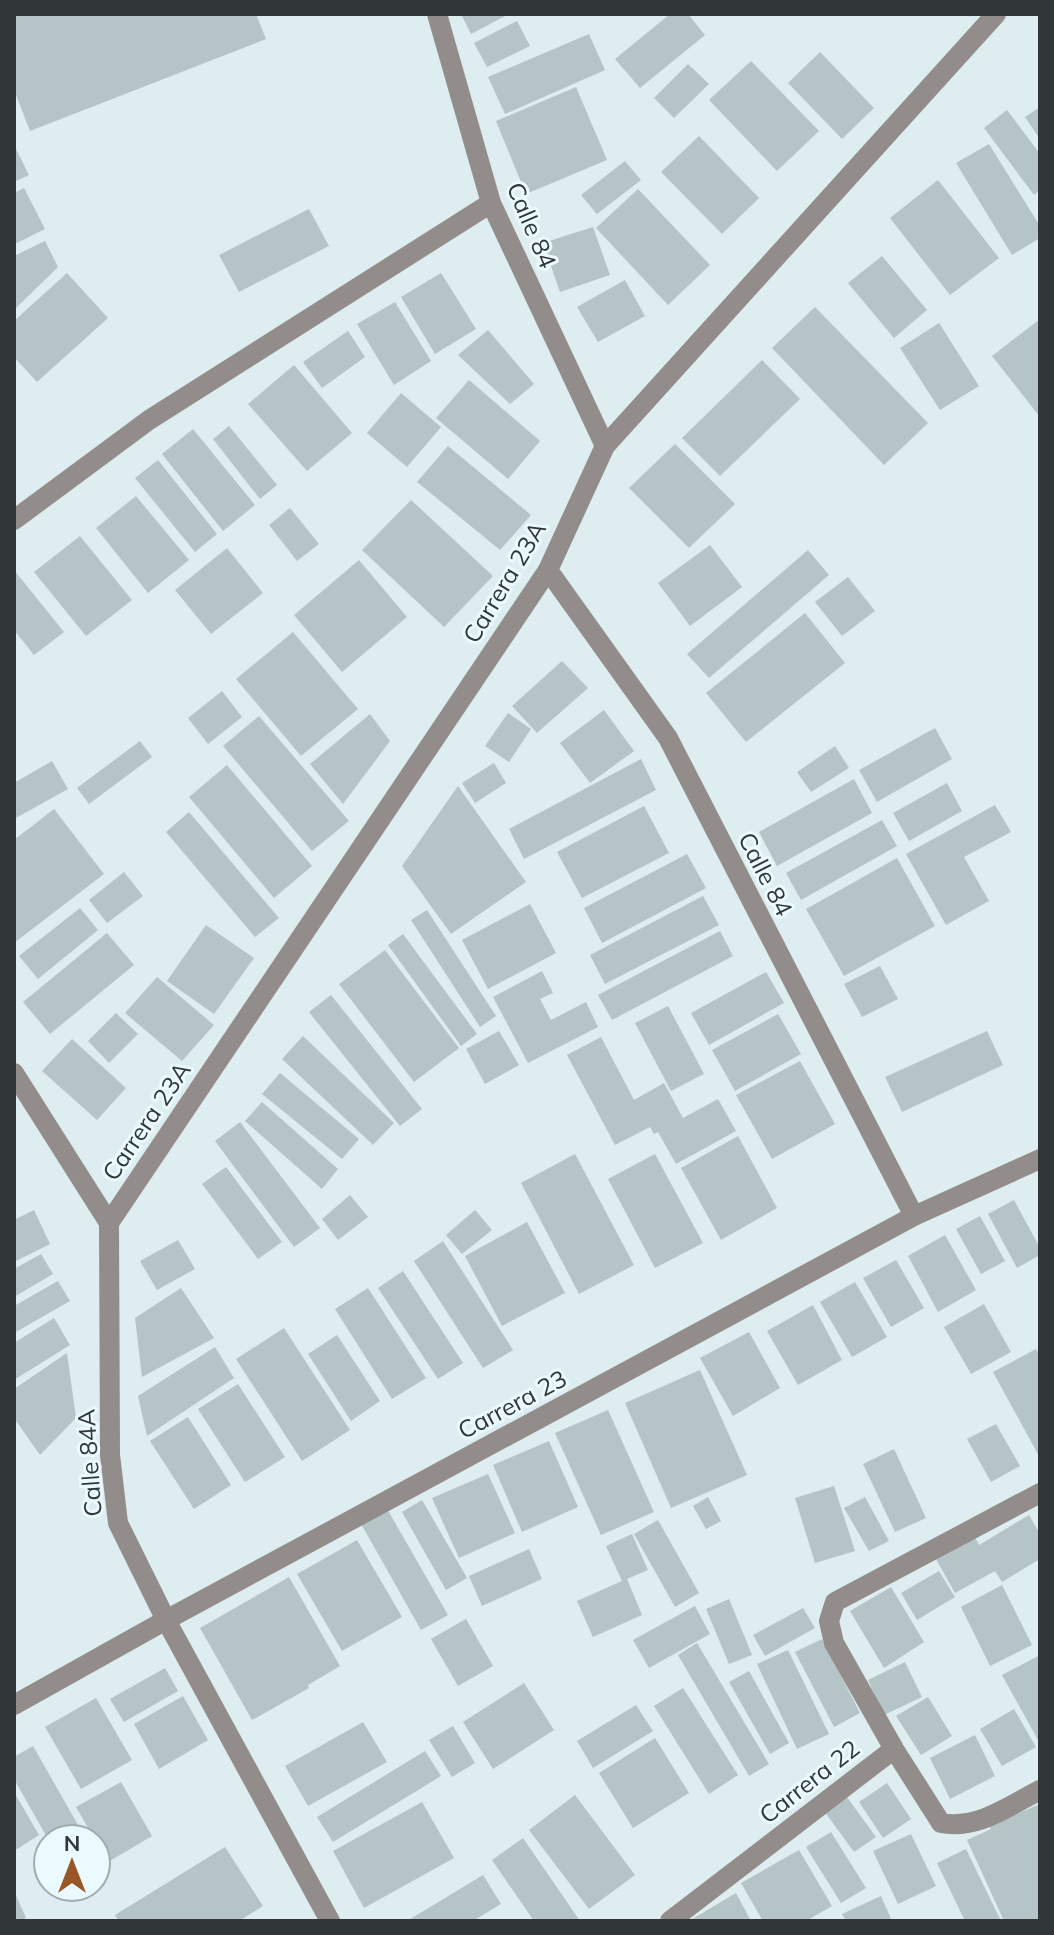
<svg xmlns="http://www.w3.org/2000/svg" width="1054" height="1935" font-family="Mulish,sans-serif">
  <rect width="100%" height="100%" fill="#ddedf0"/>
  <path fill="#b4c4c7" d="M14,14H256L266,39L30,131L14,90Z
    M461,14H509L471,34Z
    M670,14H688L705,35L640,88L615,59Z
    M517,21L530,46L487,67L474,43Z
    M589,34L605,70L505,114L488,77Z
    M820,52L874,108L842,139L788,83Z
    M751,61L819,131L777,171L709,100Z
    M688,64L709,84L674,118L654,98Z
    M576,87L607,160L526,194L496,121Z
    M1040,107V139L1025,117Z
    M1007,110L1040,154V190L1034,195L984,128Z
    M699,136L759,198L722,234L661,172Z
    M989,144L1040,226V238L1012,255L956,163Z
    M14,145L29,175L14,182Z
    M625,161L641,180L597,214L581,195Z
    M938,180L999,258L950,295L890,218Z
    M24,188L45,229L15,244L14,193Z
    M638,189L710,265L668,305L596,228Z
    M309,209L329,246L239,292L219,255Z
    M593,227L610,275L560,292L543,243Z
    M45,241L58,267L15,309L14,256Z
    M882,256L927,310L894,338L848,283Z
    M67,273L108,318L37,382L14,357V321Z
    M441,273L476,329L435,354L401,297Z
    M625,280L645,316L598,342L577,307Z
    M395,302L431,361L394,385L357,324Z
    M815,307L928,423L884,465L772,348Z
    M1040,319V417L992,356Z
    M939,323L979,386L940,410L900,348Z
    M488,330L534,384L510,404L458,355Z
    M348,331L365,357L322,388L303,362Z
    M762,360L800,399L720,476L682,438Z
    M294,365L352,433L307,471L248,404Z
    M469,380L540,441L508,479L436,418Z
    M401,393L441,427L407,467L367,433Z
    M229,426L277,485L260,499L213,439Z
    M193,429L255,505L223,531L162,454Z
    M675,444L735,504L689,548L629,488Z
    M448,446L531,515L500,550L417,482Z
    M158,460L217,534L195,552L135,478Z
    M136,496L189,560L148,593L96,528Z
    M411,500L493,576L444,627L362,550Z
    M290,508L319,544L297,561L269,525Z
    M80,536L132,600L86,636L34,572Z
    M710,545L742,587L690,626L658,583Z
    M227,548L263,593L211,634L175,590Z
    M808,550L829,575L709,678L687,654Z
    M359,560L407,617L342,672L294,615Z
    M14,570L64,632L34,655L14,630Z
    M848,577L875,611L842,636L815,602Z
    M805,613L845,663L746,742L706,693Z
    M293,632L358,709L301,756L236,679Z
    M562,661L588,688L537,733L512,706Z
    M222,691L242,717L208,744L188,718Z
    M604,710L634,751L590,783L560,743Z
    M508,713L531,729L509,762L485,746Z
    M370,714L390,741L343,804L310,764Z
    M259,716L349,821L312,851L223,746Z
    M935,728L952,759L877,802L859,770Z
    M140,741L152,757L89,804L77,788Z
    M835,746L849,768L811,792L797,772Z
    M641,759L656,790L524,859L509,829Z
    M52,761L68,789L14,819V783Z
    M494,763L506,783L475,803L462,783Z
    M227,765L312,866L274,898L189,797Z
    M854,779L872,813L777,866L759,832Z
    M947,783L962,811L909,841L893,813Z
    M458,786L526,882L451,934L402,866Z
    M995,805L1011,832L964,857L989,901L946,925L906,854Z
    M644,806L669,853L582,898L557,852Z
    M54,809L104,874L14,943V840Z
    M189,812L279,918L255,937L166,832Z
    M882,820L897,846L801,900L786,873Z
    M687,854L706,888L602,943L584,908Z
    M897,858L935,926L844,976L806,909Z
    M124,872L143,896L107,923L89,900Z
    M703,896L719,925L605,984L590,955Z
    M530,904L556,953L488,989L462,940Z
    M80,908L98,930L38,979L19,956Z
    M427,910L496,1016L480,1027L411,920Z
    M206,925L254,958L214,1014L167,981Z
    M720,931L733,956L612,1020L598,995Z
    M107,933L134,965L50,1034L23,1002Z
    M403,934L477,1034L461,1046L388,945Z
    M385,950L459,1048L414,1082L339,984Z
    M880,966L898,999L862,1017L844,984Z
    M542,971L553,993L540,999L551,1020L586,1002L598,1027L528,1063L493,997Z
    M766,972L784,1003L709,1045L691,1013Z
    M157,977L214,1025L182,1061L125,1013Z
    M331,995L422,1109L400,1126L309,1012Z
    M668,1006L704,1074L671,1091L635,1023Z
    M116,1013L138,1034L109,1063L88,1041Z
    M778,1014L801,1054L735,1091L712,1050Z
    M499,1031L519,1065L485,1084L466,1049Z
    M987,1031L1003,1065L902,1112L885,1077Z
    M303,1036L394,1123L373,1145L282,1059Z
    M601,1037L634,1100L664,1083L683,1118L718,1099L736,1131L676,1164L658,1132L654,1134L650,1127L615,1145L567,1055Z
    M72,1039L126,1088L97,1120L42,1071Z
    M800,1061L835,1124L772,1159L736,1095Z
    M280,1073L359,1139L342,1159L262,1094Z
    M262,1102L338,1169L322,1189L245,1121Z
    M240,1122L320,1228L294,1247L215,1141Z
    M738,1136L777,1208L721,1240L681,1168Z
    M575,1154L634,1265L579,1294L521,1183Z
    M655,1154L703,1243L655,1268L608,1179Z
    M226,1167L282,1242L258,1259L202,1184Z
    M350,1195L368,1217L338,1240L322,1219Z
    M1014,1200L1040,1248V1255L1017,1268L988,1214Z
    M34,1210L50,1244L14,1262V1220Z
    M475,1210L492,1230L462,1254L446,1235Z
    M980,1216L1005,1261L981,1274L956,1229Z
    M527,1222L565,1293L502,1326L465,1256Z
    M945,1235L976,1290L938,1312L908,1256Z
    M178,1240L195,1269L157,1290L140,1261Z
    M443,1241L513,1350L483,1368L414,1261Z
    M41,1254L53,1274L14,1297V1269Z
    M896,1260L924,1308L891,1327L863,1278Z
    M403,1271L463,1363L438,1379L378,1288Z
    M58,1281L70,1301L14,1333V1306Z
    M855,1282L887,1337L852,1357L820,1302Z
    M181,1288L214,1338L142,1377L135,1318Z
    M368,1288L426,1378L392,1399L335,1309Z
    M984,1304L1011,1352L971,1374L944,1327Z
    M813,1305L842,1360L798,1385L767,1331Z
    M54,1318L70,1345L14,1380V1343Z
    M284,1328L350,1430L302,1461L236,1359Z
    M749,1332L780,1388L733,1416L700,1358Z
    M337,1335L380,1401L351,1421L308,1354Z
    M215,1347L234,1378L147,1436L138,1396Z
    M1036,1349L1040,1355V1458L993,1372Z
    M67,1353L76,1418L40,1455L14,1418V1389Z
    M700,1370L747,1475L671,1508L625,1403Z
    M238,1384L285,1457L245,1482L198,1409Z
    M608,1410L654,1512L601,1535L555,1433Z
    M188,1417L231,1485L194,1509L150,1441Z
    M996,1424L1020,1466L991,1482L967,1439Z
    M549,1441L578,1507L522,1532L493,1465Z
    M894,1449L926,1518L895,1532L863,1464Z
    M488,1474L515,1533L459,1558L432,1498Z
    M834,1486L855,1551L815,1563L795,1498Z
    M708,1497L721,1521L706,1529L693,1506Z
    M865,1497L889,1541L869,1551L844,1508Z
    M422,1500L467,1578L446,1590L402,1512Z
    M386,1507L448,1615L421,1630L360,1522Z
    M1029,1515L1040,1534V1559L1002,1582L995,1571L955,1593L936,1559L975,1537L979,1545Z
    M658,1520L699,1593L675,1607L634,1534Z
    M632,1534L648,1570L627,1579L642,1615L593,1637L577,1601L622,1581L606,1546Z
    M357,1540L402,1617L342,1651L297,1574Z
    M529,1549L542,1579L482,1606L469,1576Z
    M939,1571L955,1597L917,1620L901,1593Z
    M289,1577L340,1666L308,1685L309,1688L252,1720L200,1628Z
    M1002,1585L1032,1645L990,1666L961,1607Z
    M891,1587L924,1642L884,1668L850,1611Z
    M729,1599L752,1655L729,1664L706,1609Z
    M695,1606L710,1634L649,1668L633,1640Z
    M803,1608L815,1628L765,1656L753,1635Z
    M466,1619L493,1666L458,1686L431,1639Z
    M822,1639L860,1713L834,1727L795,1652Z
    M697,1643L769,1764L749,1776L678,1655Z
    M788,1650L829,1734L797,1749L757,1664Z
    M1040,1655V1739L1038,1740L1002,1675Z
    M905,1662L922,1697L884,1715L868,1680Z
    M165,1668L178,1691L124,1722L110,1699Z
    M749,1671L789,1743L770,1754L729,1682Z
    M524,1683L554,1730L493,1769L463,1722Z
    M683,1688L738,1775L709,1794L654,1706Z
    M183,1696L208,1740L159,1769L134,1724Z
    M928,1697L952,1736L921,1755L896,1716Z
    M96,1698L132,1760L81,1789L45,1727Z
    M636,1705L653,1731L593,1768L577,1741Z
    M1014,1709L1036,1747L1002,1766L980,1729Z
    M363,1722L387,1762L308,1806L285,1766Z
    M453,1726L475,1763L452,1777L429,1740Z
    M975,1735L995,1776L950,1799L930,1758Z
    M655,1738L689,1793L633,1828L599,1773Z
    M33,1746L86,1839H48L14,1779V1757Z
    M425,1751L441,1776L333,1842L317,1817Z
    M121,1782L152,1836L108,1862L76,1807Z
    M887,1783L911,1819L883,1838L859,1802Z
    M14,1792L39,1835L14,1851Z
    M844,1793L876,1837L854,1852L822,1808Z
    M575,1795L635,1875L589,1909L529,1830Z
    M422,1802L454,1858L364,1908L333,1851Z
    M1040,1804V1921H1004L967,1840L991,1829L989,1826Z
    M831,1832L866,1888L841,1903L806,1847Z
    M911,1834L936,1886L898,1904L873,1851Z
    M523,1838L580,1921H534L492,1860Z
    M225,1847L263,1906L239,1921H119L115,1915Z
    M966,1849L1001,1921H965L937,1863Z
    M799,1850L832,1906L806,1921H763L741,1883Z
    M483,1875L501,1904L473,1921H407Z
    M14,1891L26,1918L20,1921H14Z
    M736,1893L751,1921H689Z
    M881,1896L892,1921H846L842,1914Z"/>
  <g fill="none" stroke-linecap="round" stroke-linejoin="round">
    <path stroke="#928d8a" stroke-width="20" d="M437,14L491,203L605,446
      M14,520L149,420L491,203
      M548,570L668,738L914,1216
      M14,1073L109,1223L110,1455L118,1523L166,1620L330,1921
      M109,1223L548,570L605,446L996,14
      M1040,1493L835,1602L829,1621L834,1643L894,1749L941,1823C977,1830 1009,1806 1040,1790
      M14,1705L166,1620L914,1216L1040,1159
      M670,1921L894,1749"/>
  </g>
  <g text-anchor="middle" dominant-baseline="central" stroke-width="6" stroke-linejoin="round" paint-order="stroke">
    <g font-size="24" fill="#313738" stroke="#eafafe">
      <text transform="translate(532 225) rotate(67)">Calle 84</text>
      <text transform="translate(504 582) rotate(-59)">Carrera 23A</text>
      <text transform="translate(766 874) rotate(63)">Calle 84</text>
      <text transform="translate(146 1121) rotate(-56)">Carrera 23A</text>
      <text transform="translate(512 1404) rotate(-28)">Carrera 23</text>
      <text transform="translate(89 1463) rotate(-94)">Calle 84A</text>
      <text transform="translate(809 1781) rotate(-38)">Carrera 22</text>
    </g>
  </g>
  <rect width="1054" height="1935" fill="none" stroke="#313738" stroke-width="32"/>
  <g transform="translate(72 1863)"><circle r="38" fill="#eafafe" stroke="#a0acaf" stroke-width="2"/>
  <path d="M0-6L14 30L0 20L-14 30Z" fill="#995725"/>
  <text y="-12" font-size="22" font-weight="bold" text-anchor="middle" fill="#313738">N</text>
  </g>
</svg>
